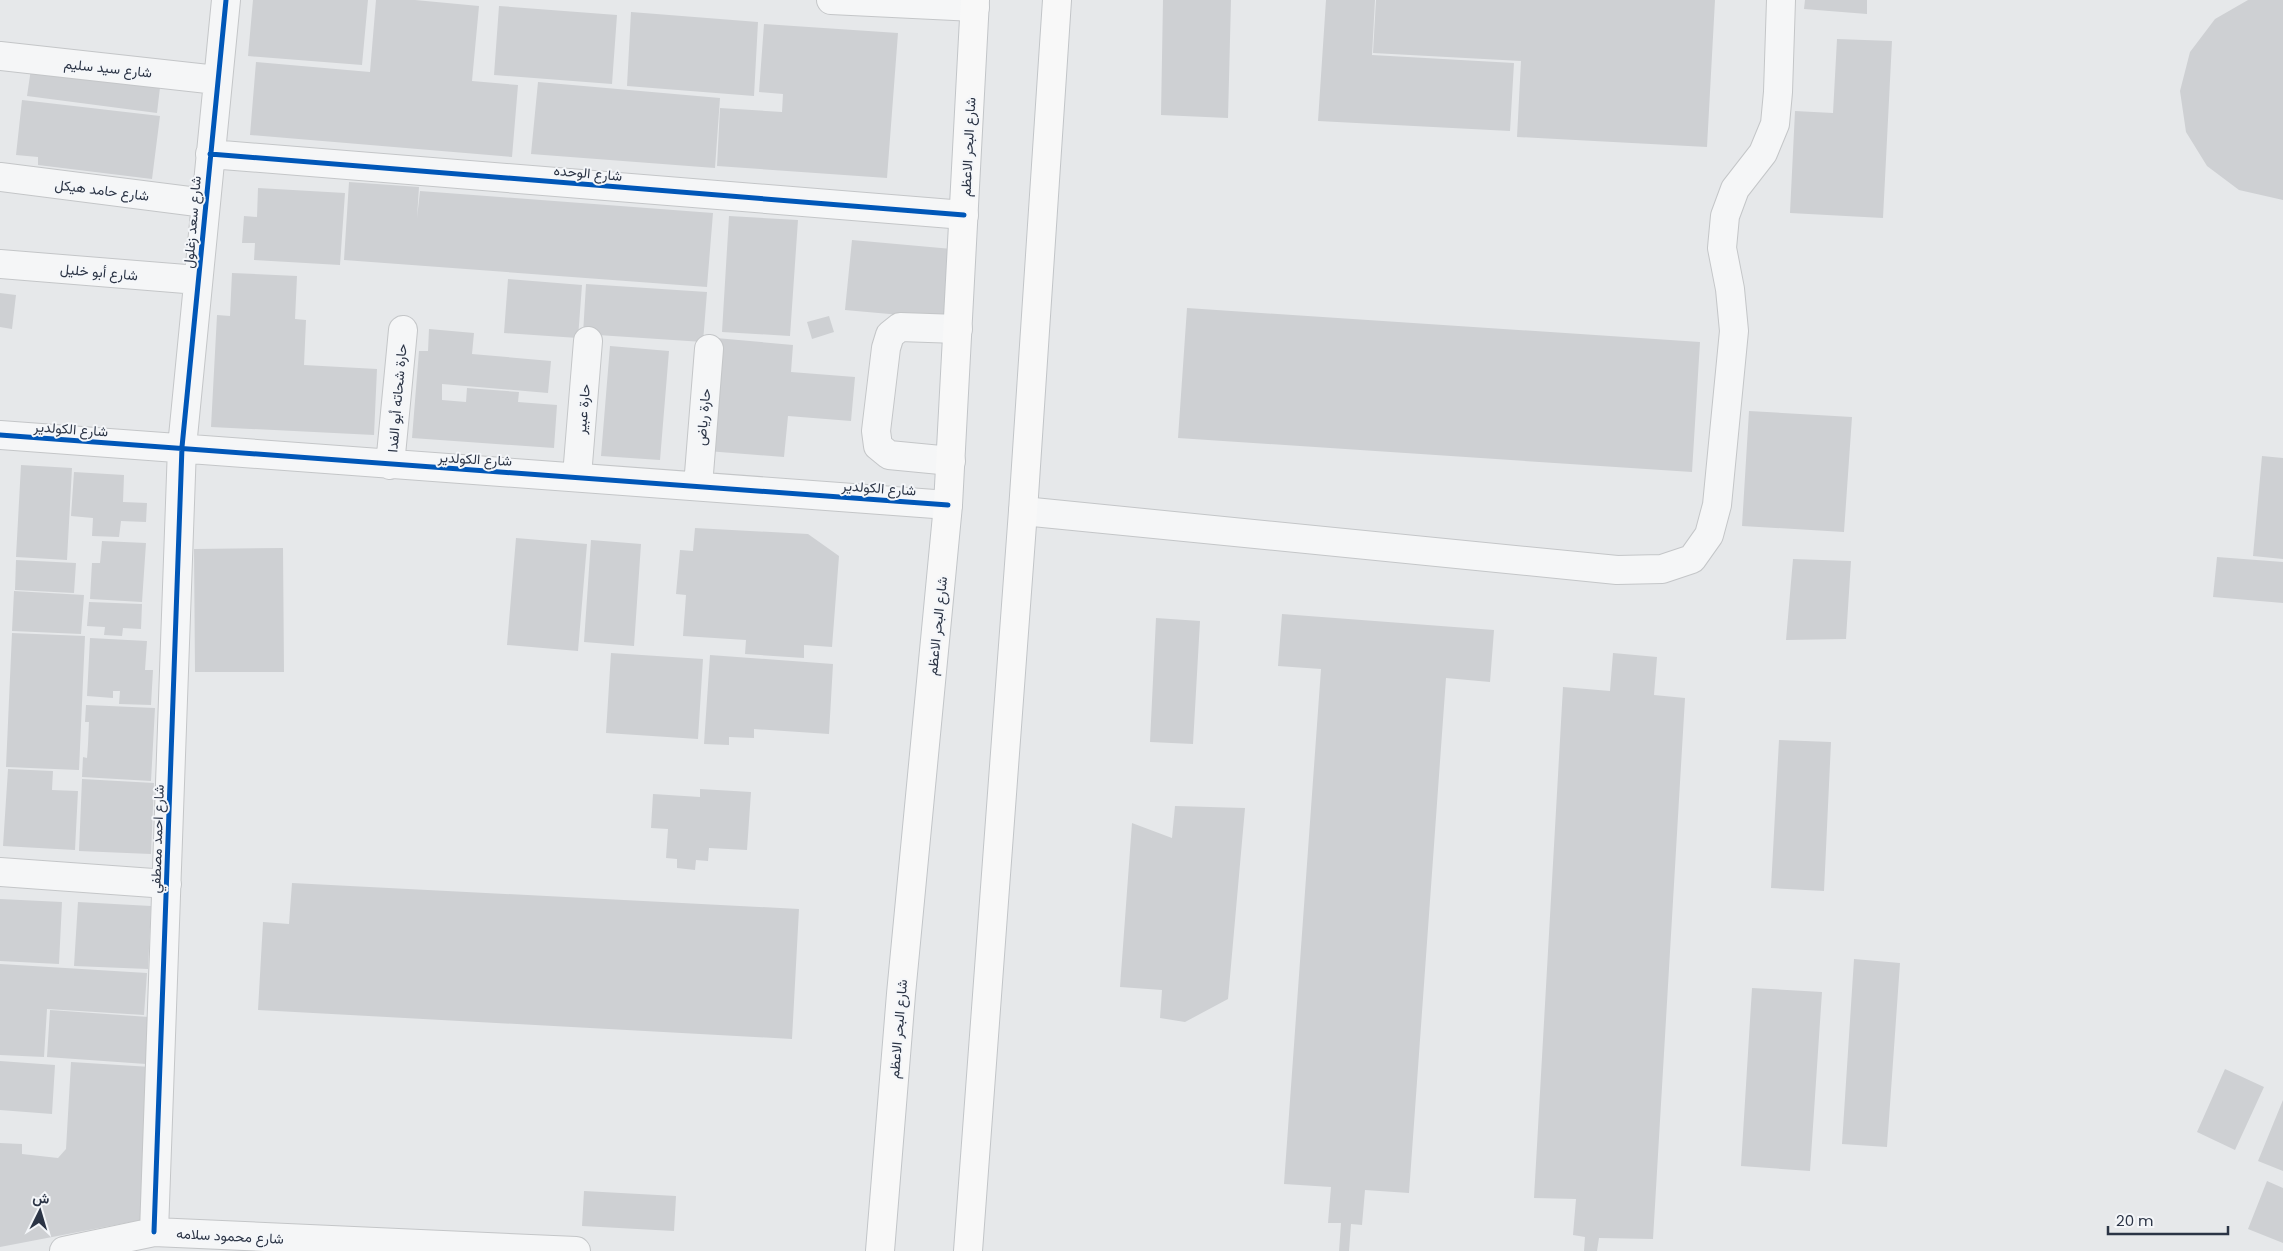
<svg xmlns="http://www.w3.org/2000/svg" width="2283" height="1251" font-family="Poppins,Vazirmatn,sans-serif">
  <rect width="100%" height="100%" fill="#e6e8ea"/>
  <path fill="#ced0d3" d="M253,0H368L362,65L248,56Z
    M376,0H415L479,6L472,81L518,85L512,157L250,135L256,62L370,72Z
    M1163,0H1231L1228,118L1161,115Z
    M1326,0H1375L1372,55L1514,63L1510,131L1318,121Z
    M1376,0H1715L1707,147L1517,137L1521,61L1373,53Z
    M1805,0H1867V14L1804,9Z
    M2248,0H2283V200L2239,190L2207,166L2186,132L2180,91L2190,52L2215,19Z
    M499,6L617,15L612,84L494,75Z
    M631,12L758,22L754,96L627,86Z
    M764,24L898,33L887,178L717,166L720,108L782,112L783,94L759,92Z
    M1837,39L1892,41L1883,218L1790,213L1795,111L1833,113Z
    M32,62L161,79L157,113L27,96Z
    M538,82L720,98L715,168L531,154Z
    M22,100L160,116L152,179L38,165V157L16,155Z
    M349,182L419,187L417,218L420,191L713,213L707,287L344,260Z
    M258,188L345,193L340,265L254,260L255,243H242L244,216L257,217Z
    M729,216L798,220L790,336L722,332Z
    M852,240L952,249L945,319L845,310Z
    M232,273L297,276L295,319L306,320L304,365L377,369L374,435L211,427L217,315L230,316Z
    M508,279L582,285L578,338L504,333Z
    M586,284L707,292L703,342L583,334Z
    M0,293L16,295L12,329L0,327Z
    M1187,308L1700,342L1692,472L1178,438Z
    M829,316L834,332L812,339L807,322Z
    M429,329L474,333L472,354L551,361L548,393L442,384V400L466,402L467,388L519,392L518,402L557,405L554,448L412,438L419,351H428Z
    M716,338L793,345L791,372L855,377L851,421L788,416L784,457L707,451Z
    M610,346L669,351L660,460L601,456Z
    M1749,411L1852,417L1844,532L1742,526Z
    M2262,456L2283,458V559L2253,556Z
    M21,465L72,468L67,560L16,557Z
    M74,472L124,475L123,502L147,503L146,522L121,521L119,537L92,536L93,518L71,516Z
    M695,528L808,534L839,556L832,647L804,645V658L745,654L746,640L683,636L686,595L676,594L680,550L693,551Z
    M516,538L587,544L578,651L507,645Z
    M591,540L641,544L634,646L584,642Z
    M102,541L146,543L142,602L90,599L92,563H100Z
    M283,548L284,672H195L194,549Z
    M2217,557L2283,562V603L2213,597Z
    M1793,559L1851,561L1846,639L1786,640Z
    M16,560L76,563L74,593L15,590Z
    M14,591L84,595L81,634L12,631Z
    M89,602L142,604L141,629L123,628L122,636L104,635L105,627L87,626Z
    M1282,614L1494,630L1490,682L1446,678L1409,1193L1365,1190L1362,1225L1351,1224L1349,1251H1339L1341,1223H1328L1331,1187L1284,1184L1321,669L1278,666Z
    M1156,618L1200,621L1193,744L1150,742Z
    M12,633L85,636L79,770L6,767Z
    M90,638L147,641L145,670H153L151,705L119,704L120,691H113V698L87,696Z
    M611,653L703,659L698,739L606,733Z
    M1613,653L1657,657L1654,695L1685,698L1653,1239L1599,1238L1597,1251H1584L1585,1237L1573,1235L1576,1199L1534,1198L1563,687L1610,691Z
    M710,655L833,664L829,734L754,729V738L729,737V745L704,744Z
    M86,705L155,708L151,781L82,777L83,757L87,758L88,744L89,722H85Z
    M1779,740L1831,742L1824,891L1771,888Z
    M8,769L53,771L52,790L78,791L75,850L3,846Z
    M82,779L154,783L151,854L79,851Z
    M700,789L751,792L747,850L709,848L708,861L696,860L695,870L677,868V859L666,858L668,829L651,828L653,794L700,797Z
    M1175,806L1245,808L1228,999L1185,1022L1160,1018L1162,990L1120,987L1132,823L1172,838Z
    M292,883L799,909L792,1039L258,1010L263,922L289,924Z
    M0,899L62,902L59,964L0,961Z
    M78,902L151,906L148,969L74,966Z
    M1854,959L1900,963L1887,1147L1842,1144Z
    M0,964L147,973L144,1015L47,1009L44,1057L0,1055Z
    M1752,988L1822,992L1810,1171L1741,1166Z
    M50,1010L149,1017L146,1064L47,1057Z
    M0,1061L55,1065L52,1114L0,1110Z
    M71,1062L151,1067L141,1220L0,1247V1143L22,1144V1154L58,1158L66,1149Z
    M2225,1069L2264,1087L2235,1150L2197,1132Z
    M2283,1100V1171L2258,1161Z
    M2267,1181L2283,1188V1243L2248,1229Z
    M584,1191L676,1196L674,1231L582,1226Z"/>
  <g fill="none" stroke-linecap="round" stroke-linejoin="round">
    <g stroke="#c4c6c8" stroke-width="30">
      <path id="minor" d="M831,0L975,7
        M0,56L217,80
        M210,154L964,215
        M0,177L205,203
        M0,264L198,280
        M0,435L948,505
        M951,461L889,455L878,446L876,431L886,348L890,335L900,327L958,329
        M390,465L403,330
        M577,476L588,341
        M698,486L709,349
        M1023,511L1617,570L1662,569L1692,559L1709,535L1717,505L1734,331L1730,289L1722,248L1725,216L1735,189L1763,153L1775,124L1778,92L1781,0
        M0,872L167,884
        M154,1232L182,447L226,0
        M64,1251L154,1232L576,1251"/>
    </g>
    <g stroke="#c2c5c8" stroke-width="30">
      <path id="major" d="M880,1251L901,994L948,505L975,0
        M968,1251L1023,511L1057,0"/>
    </g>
    <use href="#minor" stroke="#f5f6f7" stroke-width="28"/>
    <use href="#major" stroke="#f8f8f8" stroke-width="28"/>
    <g stroke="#f4f6f9" stroke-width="8">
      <path id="cycleway" d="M210,154L964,215
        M0,435L948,505
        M154,1232L182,447L226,0"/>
    </g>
    <use href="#cycleway" stroke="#0057b8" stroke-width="5"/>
  </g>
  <g text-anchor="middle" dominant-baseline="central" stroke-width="4" stroke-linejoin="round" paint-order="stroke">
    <g font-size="14" fill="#2b3445" stroke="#f4f6f9">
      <text transform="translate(108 68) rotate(6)">شارع سيد سليم</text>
      <text transform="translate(968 147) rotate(-87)">شارع البحر الاعظم</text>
      <text transform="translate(588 173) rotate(5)">شارع الوحده</text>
      <text transform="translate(102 190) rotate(7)">شارع حامد هيكل</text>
      <text transform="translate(192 222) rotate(-85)">شارع سعد زغلول</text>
      <text transform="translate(99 272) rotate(5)">شارع أبو خليل</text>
      <text transform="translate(397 398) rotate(-85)">حارة شحاته أبو الفدا</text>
      <text transform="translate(583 409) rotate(-85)">حارة عبير</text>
      <text transform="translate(703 417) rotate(-85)">حارة رياض</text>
      <text transform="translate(71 429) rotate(4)">شارع الكولدير</text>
      <text transform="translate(475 459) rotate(3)">شارع الكولدير</text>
      <text transform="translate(879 488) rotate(4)">شارع الكولدير</text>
      <text transform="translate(937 626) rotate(-84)">شارع البحر الاعظم</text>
      <text transform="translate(157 839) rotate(-88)">شارع احمد مصطفي</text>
      <text transform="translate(898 1029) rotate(-85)">شارع البحر الاعظم</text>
      <text transform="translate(230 1236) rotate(3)">شارع محمود سلامه</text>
    </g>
  </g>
  <g transform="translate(40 1211) rotate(5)" stroke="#f4f6f9" stroke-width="4" paint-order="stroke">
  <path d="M0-4L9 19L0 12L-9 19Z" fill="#2b3445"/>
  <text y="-8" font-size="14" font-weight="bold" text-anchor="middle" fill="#2b3445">ش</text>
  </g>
  <path d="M2108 1226v8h120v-8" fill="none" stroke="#2b3445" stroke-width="2.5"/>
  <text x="2116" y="1226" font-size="15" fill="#2b3445" stroke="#f4f6f9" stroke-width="4" paint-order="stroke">20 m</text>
</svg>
